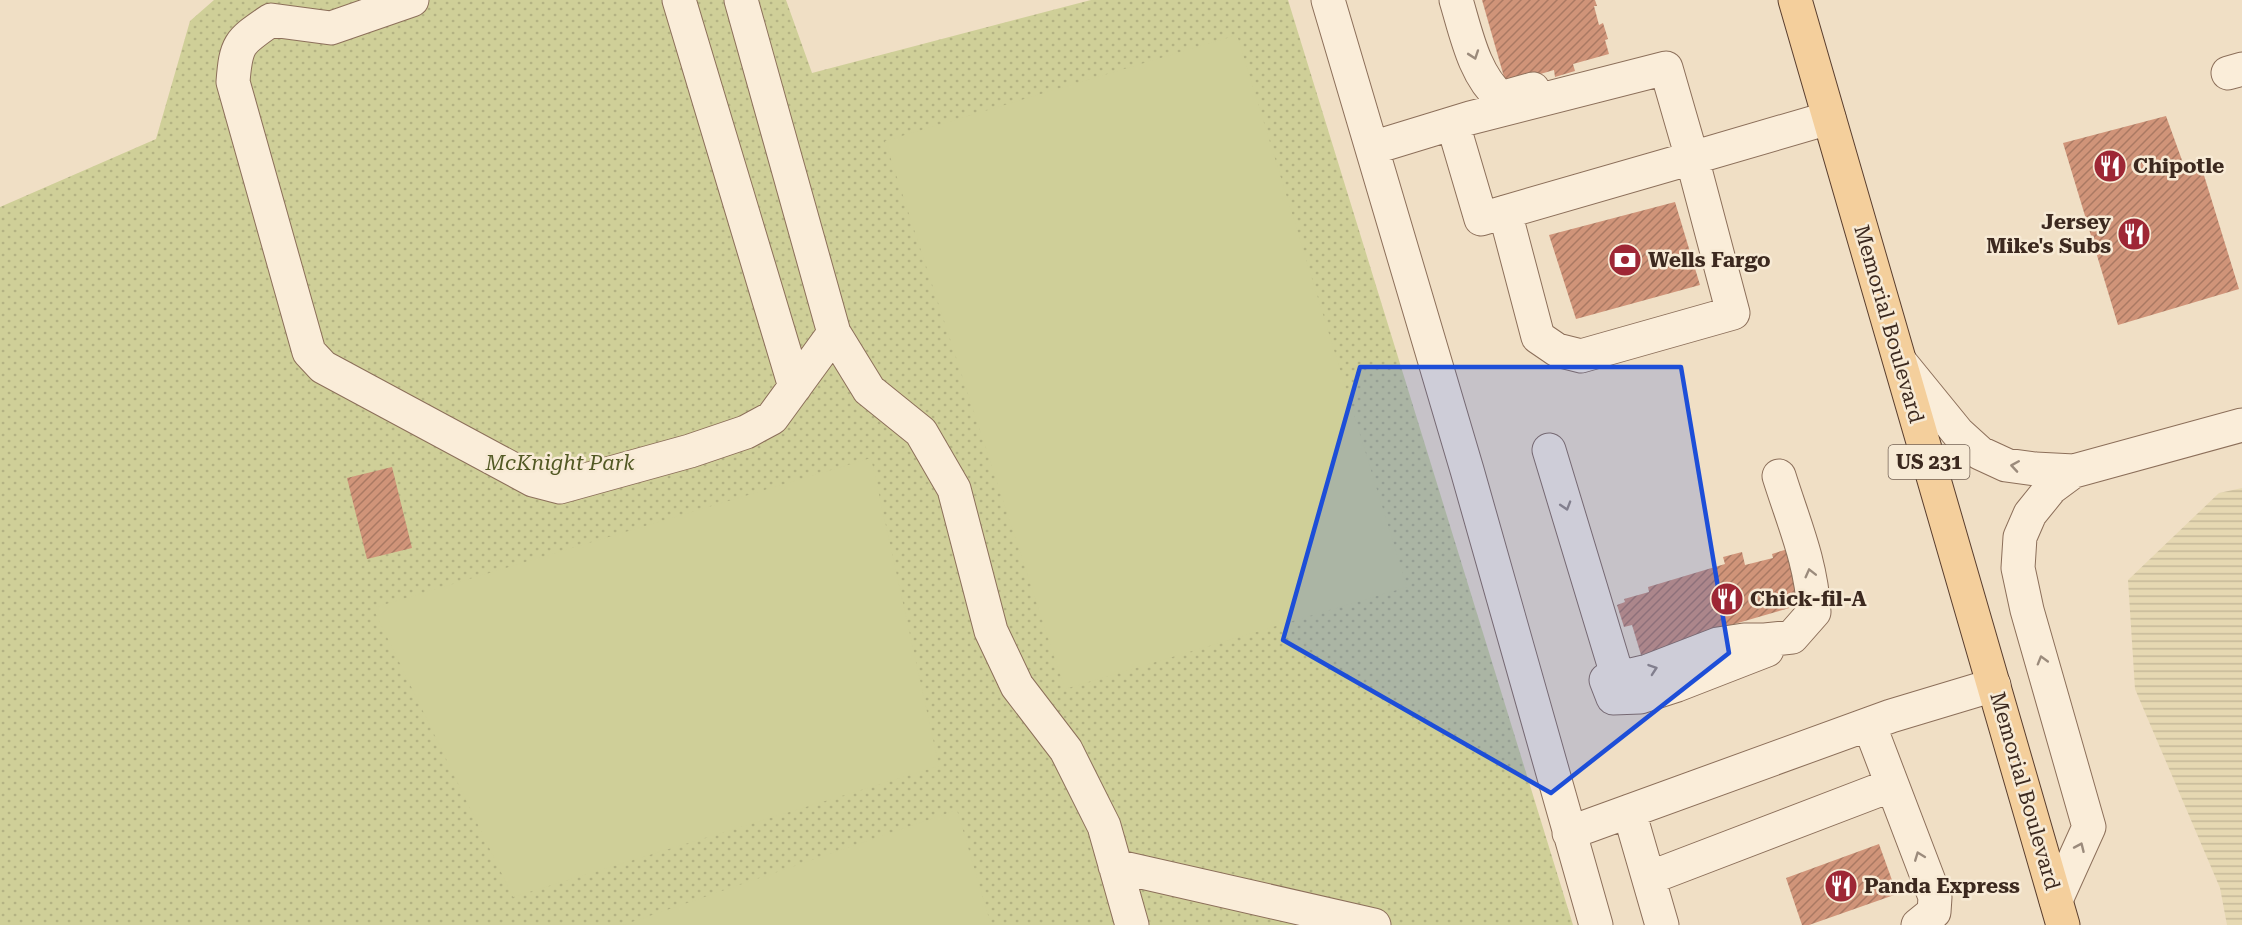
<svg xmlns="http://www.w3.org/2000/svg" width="2242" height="925" font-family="'Roboto Serif',serif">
  <defs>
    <pattern id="farmland-rules" width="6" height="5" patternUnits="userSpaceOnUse" patternTransform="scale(1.5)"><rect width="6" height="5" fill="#e6d8b2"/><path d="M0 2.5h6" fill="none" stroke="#c6b999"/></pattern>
    <pattern id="park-dots" width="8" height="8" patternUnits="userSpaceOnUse" patternTransform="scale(1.5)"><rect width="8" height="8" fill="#cfcf98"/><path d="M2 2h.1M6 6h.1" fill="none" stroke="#b3b283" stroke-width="1.8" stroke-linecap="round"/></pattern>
    <pattern id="building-hatch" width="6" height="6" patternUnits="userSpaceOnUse" patternTransform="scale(1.5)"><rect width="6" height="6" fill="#d09479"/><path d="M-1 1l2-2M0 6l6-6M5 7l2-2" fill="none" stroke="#aa7963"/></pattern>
  </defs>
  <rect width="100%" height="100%" fill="#f0dfc5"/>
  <path fill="url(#farmland-rules)" d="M2242,488V925H2227L2220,888L2135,689L2128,580L2219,493Z"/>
  <path fill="url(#park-dots)" d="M214,0H786L812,73L1091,0H1288L1573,925H0V207L156,139L190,21Z"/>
  <path fill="#cfcf98" d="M1237,35L1407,587L1065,689L885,141Z
    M871,458L939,766L513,897L373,608Z
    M957,810L991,925H623Z"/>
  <path fill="url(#building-hatch)" d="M1482,0H1595L1597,6H1594L1599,25L1603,23L1608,39L1605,40L1609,54L1573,64L1575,71L1555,77L1554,70L1506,84Z
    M2166,116L2183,163L2199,159L2239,289L2118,325L2063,143Z
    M1675,202L1700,285L1576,319L1549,235Z
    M392,467L412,548L367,559L347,478Z
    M1791,548L1799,597L1791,600L1793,607L1700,634V637L1641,655L1632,625L1624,627L1617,605L1625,602L1624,599L1649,592L1648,587L1725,564L1723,557L1742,552L1745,565L1773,558L1772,554Z
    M1879,844L1897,894L1809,925H1802L1786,878Z"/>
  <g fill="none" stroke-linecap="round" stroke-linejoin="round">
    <g stroke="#8c6f5a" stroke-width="35">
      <path id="minor" d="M412,0L331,28L271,20C239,42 236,43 233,82L309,352L323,367L533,480L560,487L690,451L746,432L772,418L834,333
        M679,0L795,387
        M741,0L834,333L869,390L921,432L954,489L991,631L1017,686L1066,750L1104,826L1132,925
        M1328,0L1467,470L1596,925
        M1456,0C1466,33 1474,75 1501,98L1533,89
        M2228,73L2242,69
        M1453,124L1481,219L1505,212L1692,158L1733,313L1581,356L1557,350L1538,337L1505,212
        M1372,148L1470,118L1666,68L1692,158L1829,118
        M1901,363L1958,433L1980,453L2006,465L2035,469L2074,471L2242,425
        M1549,450L1618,678L1648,671L1718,644L1744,640H1765L1792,637L1814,612C1811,561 1794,524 1779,476
        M1606,680L1613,698L1640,697L1677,685L1767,650
        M1869,724L1935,897L1934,912L1918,925
        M1629,811L1662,925
        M1569,833L1891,716L1994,685
        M1115,866L1374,925
        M1649,878L1892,785
        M2056,900L2089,827L2027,610L2018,568L2020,537L2030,514L2051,488L2074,471"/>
    </g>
    <g stroke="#5a3e2e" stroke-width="35">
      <path id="major" d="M1795,0L2063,925"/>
    </g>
    <use href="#minor" stroke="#faedd9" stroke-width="33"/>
    <use href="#major" stroke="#f4cf9c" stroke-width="33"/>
  </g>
  <defs><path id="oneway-chevron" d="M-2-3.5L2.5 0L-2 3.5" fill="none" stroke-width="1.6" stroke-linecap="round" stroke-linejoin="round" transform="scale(1.5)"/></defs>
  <g stroke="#9b8b7c">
    <use href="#oneway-chevron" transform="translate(1474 55) rotate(71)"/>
    <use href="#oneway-chevron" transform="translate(2015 466) rotate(-171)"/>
    <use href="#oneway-chevron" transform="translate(1566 506) rotate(73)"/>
    <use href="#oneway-chevron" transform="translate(1810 573) rotate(-104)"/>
    <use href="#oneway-chevron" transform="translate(2042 660) rotate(-106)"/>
    <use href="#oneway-chevron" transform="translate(1653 669) rotate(-19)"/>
    <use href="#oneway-chevron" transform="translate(2080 847) rotate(-66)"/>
    <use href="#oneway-chevron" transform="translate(1919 856) rotate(-111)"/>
  </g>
  <path fill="#1d4ed8" fill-opacity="0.2" stroke="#1d4ed8" stroke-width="4.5" stroke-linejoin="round" d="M1360,367H1681L1729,653L1551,793L1283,640Z"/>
  <defs>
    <g id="restaurant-disc" transform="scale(1.725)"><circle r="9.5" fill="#9e2735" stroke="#f7ead5"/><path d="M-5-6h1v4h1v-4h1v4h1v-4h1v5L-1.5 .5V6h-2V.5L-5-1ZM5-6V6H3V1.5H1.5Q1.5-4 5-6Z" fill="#fff"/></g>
    <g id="bank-disc" transform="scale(1.725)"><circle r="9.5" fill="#9e2735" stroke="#f7ead5"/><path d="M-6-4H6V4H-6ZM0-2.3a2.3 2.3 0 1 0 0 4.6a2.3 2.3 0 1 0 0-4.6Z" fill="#fff"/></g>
  </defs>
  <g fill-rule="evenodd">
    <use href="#restaurant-disc" x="2110" y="166"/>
    <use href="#restaurant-disc" x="2134" y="234"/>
    <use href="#bank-disc" x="1625" y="260"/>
    <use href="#restaurant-disc" x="1727" y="599"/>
    <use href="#restaurant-disc" x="1841" y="886"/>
  </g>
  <g text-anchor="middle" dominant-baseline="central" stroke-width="5" stroke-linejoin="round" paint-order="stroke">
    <rect fill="#f7ead5" stroke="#746356" stroke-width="1.5" x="1888.5" y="445" width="81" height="34" rx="4.5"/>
    <g font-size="20" font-weight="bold" fill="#3c291f">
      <text x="1929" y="462">US 231</text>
    </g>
    <g font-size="21" font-weight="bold" fill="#3c291f" stroke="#f7ead5" text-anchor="start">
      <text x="2133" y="166">Chipotle</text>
      <text x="2111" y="222" text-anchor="end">Jersey<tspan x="2111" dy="24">Mike's Subs</tspan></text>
      <text x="1648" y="260">Wells Fargo</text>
      <text x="1750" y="599">Chick-fil-A</text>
      <text x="1864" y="886">Panda Express</text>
    </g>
    <g font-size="21" fill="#3c291f" stroke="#f7ead5">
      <text transform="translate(1889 324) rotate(74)">Memorial Boulevard</text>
      <text transform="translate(2025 791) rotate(74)">Memorial Boulevard</text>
    </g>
    <g font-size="21" font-style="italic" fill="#525924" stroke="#f7ead5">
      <text x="560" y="463">McKnight Park</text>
    </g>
  </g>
</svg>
